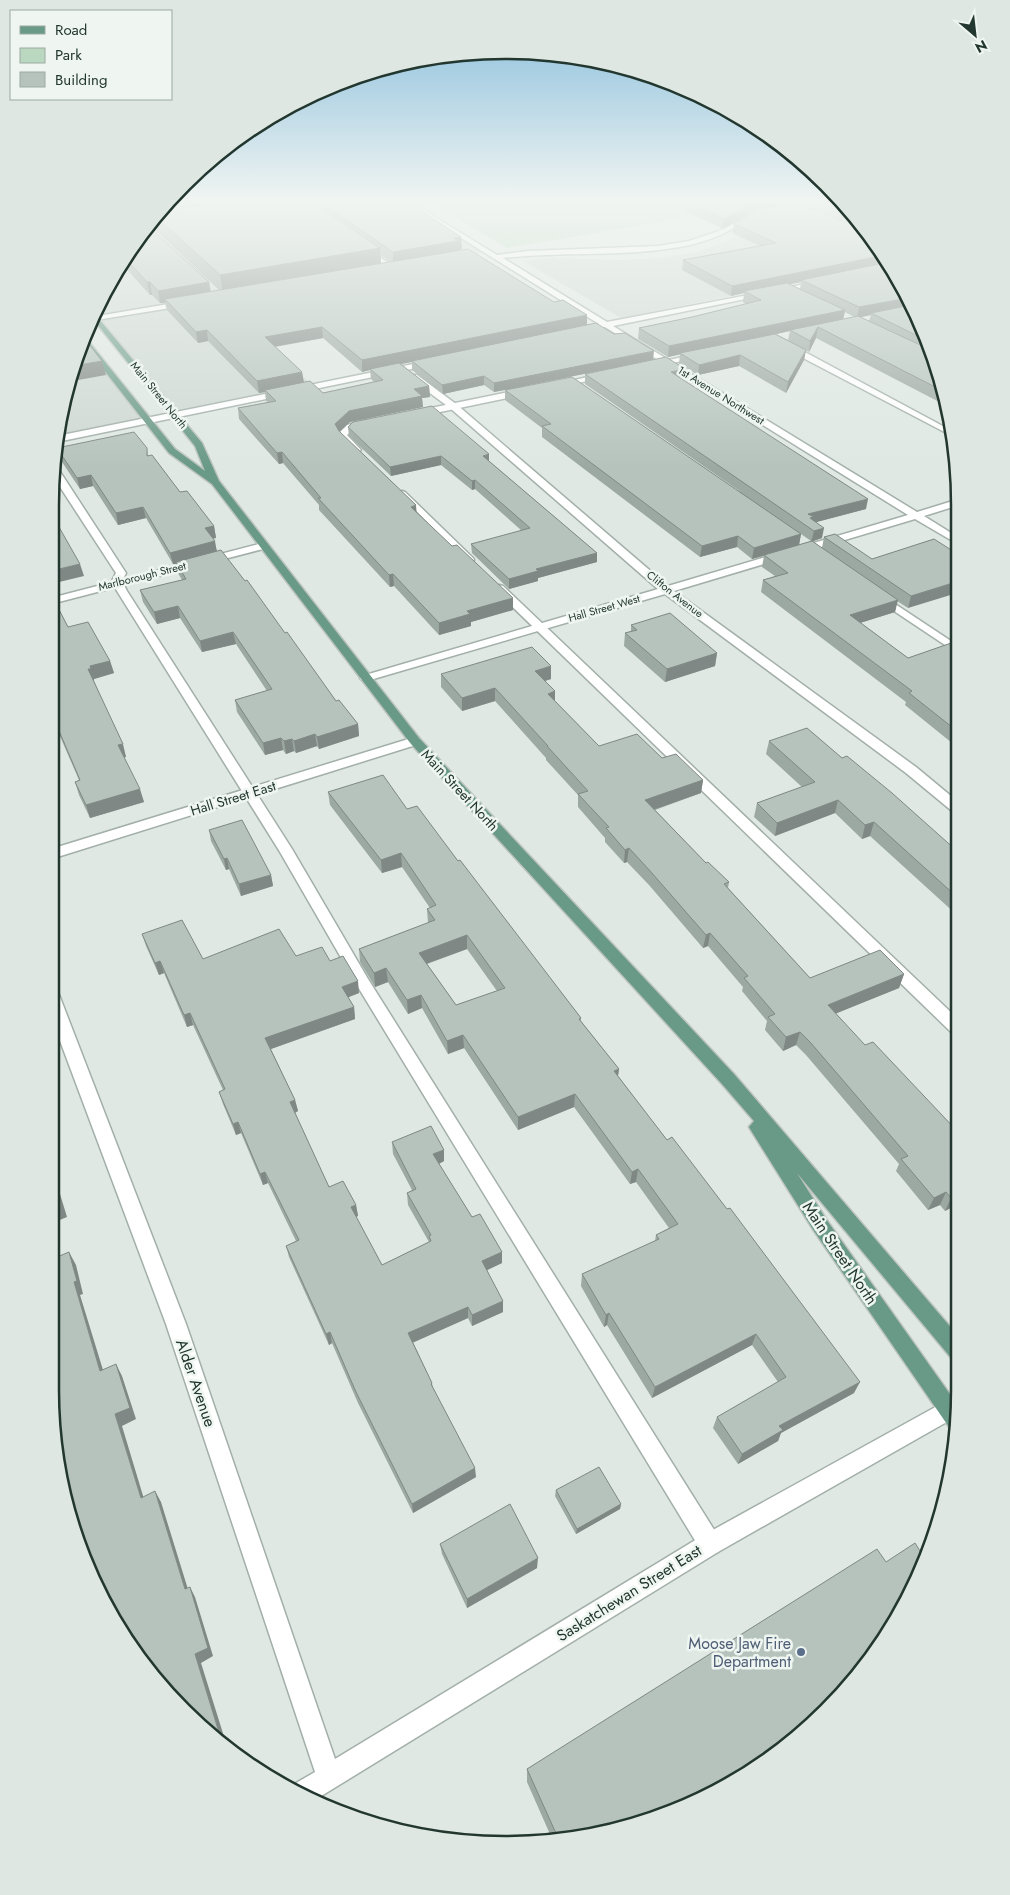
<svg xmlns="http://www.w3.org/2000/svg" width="1010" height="1895" font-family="Jost,sans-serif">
  <rect width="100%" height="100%" fill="#dfe8e3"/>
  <path fill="#ced8d2" d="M168,203H408L486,252L220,297L218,298L313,386L177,416L93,315L97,303L144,228Z
    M752,231L889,264L621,318L523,261L554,258L619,260L661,258L699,252Z
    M84,339L147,421L57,439L65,388Z"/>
  <path fill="#bad7bf" d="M431,203H763L765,204L507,248Z"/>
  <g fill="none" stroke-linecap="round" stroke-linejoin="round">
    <g stroke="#a3afa9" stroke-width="3">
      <path id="lane" d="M784,344H790L952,431L954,437L784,348Z
        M700,353L704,355L703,357L651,367L647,365Z
        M604,373H607V377L558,387L554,385Z
        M524,389L528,392L527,394L416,417L412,414L416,411Z
        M367,420L370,421V425L353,429L347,435L361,450L356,453C348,450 341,442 338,434L347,425Z
        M53,464L57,467L126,573L122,581L127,591L292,849L368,979L718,1536L721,1544L718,1552L710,1555L702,1552L358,987L280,852L117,591L112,581L116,573L51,473Z
        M402,491L405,492L473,558L474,560L473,562H465L399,496V492Z
        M499,585L503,586L958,1019V1035L952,1033L495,590L494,588Z
        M880,594L957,645V653L876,599L875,597Z"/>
    </g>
    <g stroke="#a3afa9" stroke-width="3">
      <path id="street" d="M405,203H412L497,255L528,251L658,246L689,241L719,231L749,216H753V218C733,229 713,240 690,245C628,258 565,251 503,258L607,322L821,281V283L819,284L613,326L917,512L956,500V506L924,516L956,536V543L915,519L674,591L916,767L957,801V812L952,811L906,773L665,594L370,680H362L360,678L362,676L658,589L450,408L411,379V375H417L456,404L668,586L908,515L605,327L577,332V328L599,324Z
        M362,247H366L395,268L390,269L362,249Z
        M186,301L190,303L189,305L90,321L92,317Z
        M433,360L437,362L436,364L57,442V436Z
        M263,543L268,546L267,548L51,604V598Z
        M415,737L419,738L421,741L419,744L51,859V849Z
        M50,986L55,988L58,992L186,1324L335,1759L702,1536L959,1394V1415L718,1552L318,1798L294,1787L296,1783L315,1772L166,1324L50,1014Z"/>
    </g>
    <g stroke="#bdc3c1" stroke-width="3">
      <path id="primary" d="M94,313L202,443L219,481L419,738L734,1074L959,1337V1361L952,1359L797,1173L826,1219L959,1407L957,1433L951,1430L814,1231L752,1132L749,1127L754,1121L722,1084L411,744L212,484L169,453L82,342L85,337L175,449L205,471L195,446L92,318Z"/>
    </g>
    <use href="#lane" fill="#fff" fill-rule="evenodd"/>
    <use href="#street" fill="#fff" fill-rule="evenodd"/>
    <use href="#primary" fill="#699987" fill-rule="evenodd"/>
  </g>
  <path fill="#9ca8a2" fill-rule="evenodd" d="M168,203H409L462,249L458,250L587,325L653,360L524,386L741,492L585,384V374L685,369L684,378L682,379L866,509L816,522L822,538L812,541L822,548L824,537L872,559L934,539L908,608L897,601L895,612L860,623L908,658L957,641V747L905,705L906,702L761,592L763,580L775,576L762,567L764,556L752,559L737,547L700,557L542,437V428L505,400V390L494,392L484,385L443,394L412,370V362L401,364L429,386L430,397L422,398L423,407L350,422L339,432L513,610L471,622V626L439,635L394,586L390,587L319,510V505L283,463L279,464L239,419L238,408L268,402L266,401L265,392L259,393L208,341L198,343L167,310L165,303H160L152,295H150L122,264L144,228L209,282L211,292L219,290L154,229L153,222L149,223ZM381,255L390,262L381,263ZM323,338L362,372L370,370L371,379L374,382L323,393L304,382L302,372L275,347ZM801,534L811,541L799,545Z
    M687,203H784L783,204L791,203H840L883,252L925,331L945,405L816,338L809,352L806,350L804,360L786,393L739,366L698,375L679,364L680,354L668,357L638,339L639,328L692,317L746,304L743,302L744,293L731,296L682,270L683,260L760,246L732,233L734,224L756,211H753L723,229L686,211ZM801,282L800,289L790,284ZM845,312L854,317L843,319ZM871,315L869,321L860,317ZM790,331L788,340L776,334Z
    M348,427L489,461L597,553V562L538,578V581L509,589L472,553L471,544L522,531L475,489L472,490L441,465L391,476L349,436Z
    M57,448H147L148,456L180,492L214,526L216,538H213L217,551L245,581L336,701L358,724L359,736L319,749L317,746L296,753L294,751L286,754L283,750L265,755L237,712L235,700L267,691L236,644L202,652L180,618L157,624L143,602L140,590L182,580L178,573L176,564H173L146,518L118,525L93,486L80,489L60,459Z
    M51,594L68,627L110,661L114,673L94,679V681L126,757H124L144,802L90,818L79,795L75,782L79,780L59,734L51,716Z
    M631,625L717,653L715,666L665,682L624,646L625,633L631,631Z
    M441,674L551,679L545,681L555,691V701L599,746L662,758L703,780L701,793L655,810L706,863L729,882L728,888L810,978L904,974L899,988L836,1013L958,1204L945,1211L940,1205L928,1210L896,1171L899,1164L806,1055L796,1045L783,1051L765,1030L767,1021L742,991L743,987L708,946L703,948L649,885L627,862L624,863L605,842V838L578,807V795L546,760V758L495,701L462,711L441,687Z
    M769,741L842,758L957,851L958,916L870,836L862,839L835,813L775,836L754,817L757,803L802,787L766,754Z
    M328,792L407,809L458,861L581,1018V1021L619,1069L618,1076L854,1393L781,1433L778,1441L738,1464L713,1428L717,1417L778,1382L752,1345L652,1398L607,1325L604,1327L581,1286L582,1274L655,1241L656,1235L669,1228L636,1182L630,1184L574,1107L518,1130L464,1048L448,1054L422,1008L408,1014L388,982L375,987L360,962L359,949L428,923L427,909L430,908L402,867L382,873L330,805ZM467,949L497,991L456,1005L427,964Z
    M209,830L271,875L273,886L241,896L229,869L226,870L211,841Z
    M142,934L203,959L296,956L330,961L359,993L348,997L354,1007L355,1019L271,1049L295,1100L298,1111L295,1113L329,1187L356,1205L358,1216L356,1217L382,1265L429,1242L408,1205L407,1193L412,1190L393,1154L392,1142L444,1150V1161L439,1164L472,1217L502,1252V1263L487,1270L503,1312L472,1326L468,1318L413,1342L432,1383L433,1388L476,1477L413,1513L358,1403L332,1343L329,1345L289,1257L286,1246L296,1241L268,1183L263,1185L241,1133L236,1135L223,1104L219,1092L223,1090L193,1025L187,1027L164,973L159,975L146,946Z
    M958,993V1017L950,1008L955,995Z
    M556,1490L621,1504L620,1509L576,1534L555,1496Z
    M440,1544L537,1568L467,1608L442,1554Z
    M886,1562L623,1829L553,1841L527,1782V1769Z"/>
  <path fill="#7f8884" d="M205,203H287L155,216L162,209Z
    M753,203H784L783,205L753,211L723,229L724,219Z
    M461,237L462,249L458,250V253L393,264V252Z
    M380,248L381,266L223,293L220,275Z
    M885,255L889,264L801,280V282L746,293L744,291V293L731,296L732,286Z
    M147,282H150L152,295H150Z
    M209,282L211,295L165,299V303H160L158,291Z
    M908,298L912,307L871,313V315L857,318L859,307Z
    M845,310L843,320L790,330V331L668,357L669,346Z
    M587,315V326L372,370L370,369V370L362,372V360Z
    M322,327L323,338L266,348L265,337Z
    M818,327L816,338L809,352L810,341Z
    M207,330L208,341L198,343L196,332Z
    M806,350L804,360L786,393L788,382Z
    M654,351L653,360L494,392V383Z
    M740,355L739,366L698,375L699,365Z
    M102,361L106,375L67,382L73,366Z
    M685,369L684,378L670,381L671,372Z
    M302,372L304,384L265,390V392L259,393L257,381Z
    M484,376V385L443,394L442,385Z
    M429,386L430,397L422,398L423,407L350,422L336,435L335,424L349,411L414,389Z
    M282,452L283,463L279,464L277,453Z
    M489,454V463L483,456Z
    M441,456V465L391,476L390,467Z
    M91,475L93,486L80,489L77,478Z
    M475,480V489L472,490V481Z
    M868,499L866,509L813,523L808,514Z
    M416,505L417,517L411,507Z
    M143,507L146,518L118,525L116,513Z
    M214,526L216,538L207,540L205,528Z
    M824,528L822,538L811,542L814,531Z
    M801,534L799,545L752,559L754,548Z
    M738,536L737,547L700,557L702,546Z
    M215,541L217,553L176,562V564H173L170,553Z
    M597,553V562L538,578V581L509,589V579L536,569Z
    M80,564L84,576L51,584V571Z
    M393,574L394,586L390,587L389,575Z
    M956,582L957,593L908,608L911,596Z
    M513,598V610L471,622V626L439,635V623L467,611Z
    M898,600L895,612L847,627L850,615Z
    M178,606L180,618L157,624L154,612Z
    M233,632L236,644L202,652L200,641Z
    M717,653L715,666L665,682L667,669Z
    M110,661L114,673L94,679V681L92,682L88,669L90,666Z
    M551,666V679L535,684V671Z
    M495,688V701L462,711V698Z
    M555,691V704L548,694Z
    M358,724L359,736L319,749L317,737Z
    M315,734L317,746L296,753L294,741Z
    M281,738L283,750L265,755L263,743Z
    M292,739L294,751L286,754L284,741Z
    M123,744L126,757L122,758L118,745Z
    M703,780L701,793L644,813L645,800Z
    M140,789L144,802L90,818L86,805Z
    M838,800L835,813L775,836L777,823Z
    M874,822L870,836L862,839L865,825Z
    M629,848L627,862L624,863L625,850Z
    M401,853L402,867L382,873L381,860Z
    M227,858L229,869L226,870L224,859Z
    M271,875L273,886L241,896L239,884Z
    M710,933L708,946L703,948L706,935Z
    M467,935V949L420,966L419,953Z
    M160,961L164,973L159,975L155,963Z
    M386,968L388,982L375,987L374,973Z
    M904,974L899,988L825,1018L828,1005Z
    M358,981L359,993L344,999L342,987Z
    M421,995L422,1008L408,1014L407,1000Z
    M354,1007L355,1019L268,1050L265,1038Z
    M190,1013L193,1025L187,1027L184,1015Z
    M800,1032L796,1045L783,1051L786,1037Z
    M463,1035L464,1048L448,1054L447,1041Z
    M619,1069L617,1082L614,1071Z
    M575,1094L574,1107L518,1130V1117Z
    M295,1100L298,1111L292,1114L290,1102Z
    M238,1122L241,1133L236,1135L233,1124Z
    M444,1150V1161L434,1166L433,1154Z
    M50,1161L67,1217L50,1224Z
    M638,1169L636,1182L630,1184L632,1172Z
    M265,1172L268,1183L263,1185L260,1174Z
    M946,1192L940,1205L928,1210L934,1198Z
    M958,1195V1204L945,1211L951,1198Z
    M356,1205L358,1216L353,1218L351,1207Z
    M69,1252L76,1265L83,1294L80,1295L107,1383L100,1371L74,1282Z
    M502,1252V1263L483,1272L482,1261Z
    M503,1301V1312L472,1326V1315Z
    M468,1307V1318L410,1344L408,1333Z
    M609,1313L607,1325L604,1327L606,1315Z
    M330,1332L332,1343L329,1345L326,1334Z
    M756,1334L752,1345L652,1398L655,1387Z
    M116,1364L122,1376L136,1419L122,1426L147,1509L141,1498L115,1414Z
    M860,1382L854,1393L781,1433L778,1441L738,1464L742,1454L779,1426Z
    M475,1468L476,1477L413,1513L412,1504Z
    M155,1491L161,1502L191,1599L185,1589Z
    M621,1504L620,1509L576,1534L577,1529Z
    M538,1558L537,1568L467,1608V1599Z
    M190,1587L195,1597L213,1656L201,1663L226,1743L221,1739L195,1654Z"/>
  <path fill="#b5c3bc" stroke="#7f8884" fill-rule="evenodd" d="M168,203H205L162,209Z
    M216,203H314L380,248L220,275L155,216L160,211Z
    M321,203H409L461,237L454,238L458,241L393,252Z
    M688,203H753L724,219Z
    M791,203H798L863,229L883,252L885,255L732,286L683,260L776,243L734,224L760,209Z
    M818,203H840L852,216Z
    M147,225L209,282L158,291L150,282H147L125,258L144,228Z
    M468,249L554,302L563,300L587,315L362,360L322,327L265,337L302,372L257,381L207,330L196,332L165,299Z
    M889,262L908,298L859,307L801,280Z
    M787,283L845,310L669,346L639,328L692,317L761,300L744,291Z
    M911,305L925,331L928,341L871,313Z
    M858,316L931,350L941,390L818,327L810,341L790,330Z
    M596,323L614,334L625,333L654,351L494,383L484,376L442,385L412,361Z
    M775,334L806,350L788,382L740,355L699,365L680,353Z
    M84,338L102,361L73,366Z
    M666,357L685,369L671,372L868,499L808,514L814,517L810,518L824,528L814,531L585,374Z
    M399,363L429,386L414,389L422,396L349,411L335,424L339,431L416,505L411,507L452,546L457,545L513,598L467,611L470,614L439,623L393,574L389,575L318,498H321L282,452L277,453L238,408L276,401L265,390L310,381L323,393L383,380L370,369Z
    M572,377L801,534L754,548L738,536L702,546L542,426L551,424L505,390Z
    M432,406L489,454L483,456L597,553L536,569L538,571L509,579L471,544L530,528L475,480L472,481L441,456L390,467L348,427L353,422Z
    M134,432L147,448V456L152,455L180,492L187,491L214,526L205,528L215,541L170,553L143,507L116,513L91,475L77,478L57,448Z
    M51,513L80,564L51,571Z
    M835,534L872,559L934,539L956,553V582L911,596L824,537Z
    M812,541L898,600L850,615L908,658L957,641V731L909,693L912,691L763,580L788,573L764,555Z
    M221,550L245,581L247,580L285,633L287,632L336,701L339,700L358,724L317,737L315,734L294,741L292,739L284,741L281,738L263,743L235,700L272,689L233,632L200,641L178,606L154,612L140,590L186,579L176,562Z
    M51,594L68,627L88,622L110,661L90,666L91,669H88L123,744L118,745L140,789L86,805L75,782L80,780L51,712Z
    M670,613L717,653L667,669L625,633L637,630L631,625Z
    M532,647L551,666L535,671L555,691L548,694L599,746L637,734L662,758L676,754L703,780L645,800L706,863L708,862L729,882L724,884L810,978L880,950L904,974L828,1005L865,1045L873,1042L958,1132V1195L951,1198L946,1192L934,1198L901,1159L908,1156L810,1042L800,1032L786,1037L768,1017L775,1014L744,978L748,976L710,933L706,935L651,872L629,848L625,850L606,828L609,827L578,794L588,791L547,746H548L495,688L462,698L441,674Z
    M807,728L842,758L847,756L892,793L957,851V897L874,822L865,825L838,800L777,823L757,803L815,782L769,741Z
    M383,775L407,809L417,806L458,861L460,860L581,1018L579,1019L619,1069L614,1071L667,1140L672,1137L727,1209L730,1208L860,1382L779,1426L783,1430L742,1454L717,1417L786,1377L756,1334L655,1387L609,1313L606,1315L582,1274L659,1239L656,1235L678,1224L638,1169L632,1172L575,1094L518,1117L463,1035L447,1041L421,995L407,1000L386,968L374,973L359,949L435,920L427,909L436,905L401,853L381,860L328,792ZM467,935L505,988L456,1005L419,953Z
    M242,820L271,875L239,884L227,858L224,859L209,830Z
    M182,920L203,959L279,929L296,956L322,947L330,961L343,956L358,981L342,987L354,1007L265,1038L295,1100L290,1102L329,1187L343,1181L356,1205L351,1207L382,1265L431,1241L429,1236L431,1235L407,1193L416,1189L392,1142L431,1126L444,1150L433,1154L472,1217L480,1214L502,1252L482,1261L503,1301L472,1315L468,1307L408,1333L432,1383L431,1384L475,1468L412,1504L356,1392L330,1332L326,1334L286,1246L299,1240L265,1172L260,1174L238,1122L233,1124L219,1092L225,1089L190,1013L184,1015L160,961L155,963L142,934Z
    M50,1169L60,1204L50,1208Z
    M69,1252L77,1281L74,1282L100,1371L116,1364L130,1408L115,1414L141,1498L155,1491L185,1589L190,1587L208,1648L195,1654L221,1739L144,1667L74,1537L50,1390V1260Z
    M599,1467L621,1504L577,1529L556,1490Z
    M510,1504L538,1558L467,1599L440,1544Z
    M915,1543L925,1559L913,1592L827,1712L706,1798L623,1829L559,1840L527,1769L877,1549L886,1562Z"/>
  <linearGradient id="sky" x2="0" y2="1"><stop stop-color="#83bbdb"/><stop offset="0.43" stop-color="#f1f5f2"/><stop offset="1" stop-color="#f1f5f2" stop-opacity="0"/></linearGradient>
  <rect width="1010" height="468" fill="url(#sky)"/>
  <circle fill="#5c6f8a" stroke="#eff6f2" stroke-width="2" cx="801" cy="1652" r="5"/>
  <g text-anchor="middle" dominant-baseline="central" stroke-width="5" stroke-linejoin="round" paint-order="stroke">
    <g font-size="11" fill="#22372f" stroke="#eff6f2">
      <text transform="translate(159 395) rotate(51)">Main Street North</text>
      <text transform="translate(721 395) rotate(32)">1st Avenue Northwest</text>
      <text transform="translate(142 576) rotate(-14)">Marlborough Street</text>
      <text transform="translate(675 594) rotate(38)">Clifton Avenue</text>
      <text transform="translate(604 608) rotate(-16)">Hall Street West</text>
    </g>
    <g font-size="14" fill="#22372f" stroke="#eff6f2">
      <text transform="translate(460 790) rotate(47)">Main Street North</text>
      <text transform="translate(233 798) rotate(-17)">Hall Street East</text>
    </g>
    <g font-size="16" fill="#22372f" stroke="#eff6f2">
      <text transform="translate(840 1253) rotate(56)">Main Street North</text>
      <text transform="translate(196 1383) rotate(71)">Alder Avenue</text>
      <text transform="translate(629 1593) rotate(-32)">Saskatchewan Street East</text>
    </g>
    <g font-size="16" fill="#4e5e75" stroke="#eff6f2" text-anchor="end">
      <text x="791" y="1643">Moose Jaw Fire<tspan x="791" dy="18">Department</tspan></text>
    </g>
  </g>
  <path d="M0 0H1010V1895H0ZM505 59H505A446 446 0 0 1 951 505V1390A446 446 0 0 1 505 1836H505A446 446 0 0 1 59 1390V505A446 446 0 0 1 505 59Z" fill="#dfe7e2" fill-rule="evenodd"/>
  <path fill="none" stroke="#22372f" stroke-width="2.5" d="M505 59H505A446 446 0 0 1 951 505V1390A446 446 0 0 1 505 1836H505A446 446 0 0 1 59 1390V505A446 446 0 0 1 505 59Z"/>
  <rect x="10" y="10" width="162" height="90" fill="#eff6f2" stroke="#9daaa4"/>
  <rect x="20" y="26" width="25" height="8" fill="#699987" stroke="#9daaa4"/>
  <text x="55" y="35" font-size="15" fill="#22372f">Road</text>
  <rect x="20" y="48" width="25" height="15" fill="#bad7bf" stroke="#9daaa4"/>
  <text x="55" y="60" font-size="15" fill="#22372f">Park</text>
  <rect x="20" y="72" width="25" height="15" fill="#b5c3bc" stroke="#9daaa4"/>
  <text x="55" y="85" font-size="15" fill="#22372f">Building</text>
  <g transform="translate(975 35) rotate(152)" stroke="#eff6f2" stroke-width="4" paint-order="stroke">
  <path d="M0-4L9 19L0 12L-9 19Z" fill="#22372f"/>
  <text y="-8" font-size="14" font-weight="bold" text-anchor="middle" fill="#22372f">N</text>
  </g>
</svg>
